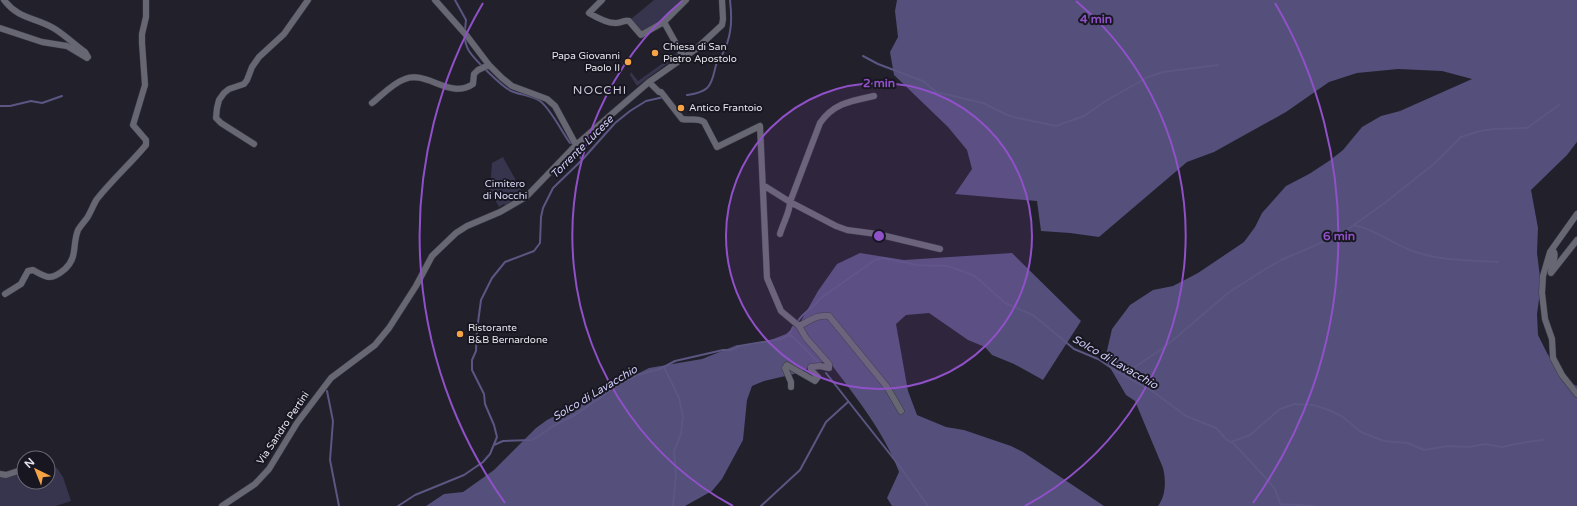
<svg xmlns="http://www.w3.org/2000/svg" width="1577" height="506" font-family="'Varela Round',sans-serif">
  <rect width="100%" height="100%" fill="#21202b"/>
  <path fill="#37344e" d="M654,0H684L644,33H642L631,19Z
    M677,53L679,55L637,86L630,75L631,72L638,81Z
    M503,157L524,195L506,206L504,204L499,207L487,185L493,182L491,177L492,163Z
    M57,468L63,477L71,501L56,506H0V477L6,478L24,472V482H48V469Z"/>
  <path fill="#544f7b" d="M897,0H1577V142L1567,155L1531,190L1538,228L1537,253L1541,285L1537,314L1538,335L1547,353L1564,380L1577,386V506H1158C1166,496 1166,480 1163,468L1135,401L1126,395L1105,359L1112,329L1130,305L1153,290L1173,286L1198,273L1244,242L1255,227L1262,213L1286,186L1309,174L1329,161L1343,150L1362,127L1381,116L1400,111L1472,79L1442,71L1398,69L1357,73L1329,82L1286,112L1214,152L1187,162L1099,237L1070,233L1041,231L1037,201L955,194L972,169L967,150L948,127L894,75L890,52L898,37L895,11Z
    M860,253L904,260L1012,253L1081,321L1043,380L1014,364L992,355L985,347L968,340L929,313L906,315L896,324L908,391L917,415L946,427L964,430L1011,446L1023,452L1104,506H892L887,498L899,472C884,431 854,395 828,360L794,374L764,381L752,386L747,400L743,440L722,479L712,491L685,506H426L444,494L463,492L494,470L536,428L547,420L649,368L702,359L737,345H749L768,341L786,334L801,321L818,291L837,264Z"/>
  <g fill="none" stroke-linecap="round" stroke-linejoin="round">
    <path stroke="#5b5682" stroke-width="2" d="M455,0L466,20L465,30
      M465,37C465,42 466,46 469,51C475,60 501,86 511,91C520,95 531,95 540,101C550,108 562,132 570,143
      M863,56L878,64L923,81L936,92L983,103L1007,115L1018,118L1056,126L1084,116L1107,100L1148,77L1163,72L1218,65
      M687,95C694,94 702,93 707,88C713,83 714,72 716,65C718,59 723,55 725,49C732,32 732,18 730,0
      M0,106H10L31,101L42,103L62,96
      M577,153L582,160
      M1354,225C1377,230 1392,244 1413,251C1439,261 1470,260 1498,262
      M798,321C804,312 814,307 821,298L875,260L883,258L917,265L948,266L975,276L1005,303L1033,315L1074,349L1098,359L1119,373L1151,390L1186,416L1216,428L1227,440L1234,444L1264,476L1275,489L1281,506
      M789,335L793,337L817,361
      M664,367L679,398L683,417L681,434L674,451L676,475L673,506
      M826,373L901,468L928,506
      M1123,375L1166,346L1228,293L1267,268L1281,260L1337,236L1344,232L1386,202L1435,163L1461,137L1480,131L1494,129L1527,128L1559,105
      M327,391L333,421L330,460L339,506
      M1231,442L1250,435L1280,409L1295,404L1313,405L1329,410L1343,417L1361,432L1384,441L1408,443L1424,450L1449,446L1469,447L1485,444L1502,447L1521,443L1543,440
      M494,445L503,441L532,440L539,436L553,426L575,415L621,383L637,375L660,369L675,361L723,350H732L739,346L781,339L789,335L793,327
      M1280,504L1314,506
      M398,506L415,495L464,475L483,462L490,454L497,437L494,425L485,404L484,394L472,370V360L476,351L477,330L481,300L492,278L505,262L534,251L540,243L541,217L543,208L553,188L582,160L615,123L630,111L646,101L664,97
      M761,506L800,470L826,422L848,402"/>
    <g stroke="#3b3a43" stroke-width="7">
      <path id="minor" d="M435,0L467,36L489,65L502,78L512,86L547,99L555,106L576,145
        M602,0L589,13C596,17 608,24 616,23C621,23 624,20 629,21L641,35L664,22L686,0
        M664,22L684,58
        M0,28L42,42L67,46L87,58L88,57L85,52C75,45 66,36 55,29C36,17 19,20 4,0
        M649,82L659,92H661L682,119C690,121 697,117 704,122L717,147L760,126L767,278L781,311L799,326L806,338L829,364V368L820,366L811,367V370L818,377L815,381L787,365L785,368L791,382V387
        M372,103C382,95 393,83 405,79C427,70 450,100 473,84L474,74L478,70L489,65
        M254,144L221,123L216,118L217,108L219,100L224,93L229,89L244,84L247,80L252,67L259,57L284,34L308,0
        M763,185L790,202L836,226L847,230L877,234L940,249
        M1577,214L1550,252L1543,276L1542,293L1545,319L1552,339L1553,358L1562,375L1577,394
        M780,234C783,223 790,212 790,202L820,123C834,103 851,101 874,96
        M1552,252H1554C1557,259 1550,265 1551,273L1577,240
        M5,294L21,284L28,271L33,270C47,278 51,281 65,269C78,257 72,245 78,230C81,225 84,222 87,218C91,212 93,205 97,199C112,180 131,163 146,145V140L133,125L145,85L142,43V34L146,17V0
        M799,326C809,321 818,314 829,316L887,387L901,411
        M0,474L6,475L24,469
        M222,506L255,484L269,469L297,423L331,378L375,345L389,328L416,286L432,256L456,233L467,226L500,212L526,197L576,145L649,82L696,49L722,25L723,19L722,0"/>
    </g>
    <use href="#minor" stroke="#676773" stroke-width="6"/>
  </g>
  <circle cx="879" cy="236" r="153" fill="#9051c8" fill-opacity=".12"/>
  <g fill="none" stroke="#9051c8" stroke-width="2">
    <circle cx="879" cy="236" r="153"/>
    <path d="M733 506A307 307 0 0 1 682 1M1076 1A307 307 0 0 1 1025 506"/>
    <path d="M505 503A460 460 0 0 1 483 3M1275 3A460 460 0 0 1 1253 503"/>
  </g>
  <g fill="#f5a345" stroke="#181721" stroke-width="1.5">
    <circle cx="655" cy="53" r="4"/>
    <circle cx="628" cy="62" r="4"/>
    <circle cx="681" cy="108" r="4"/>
    <circle cx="460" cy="334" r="4"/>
  </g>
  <g text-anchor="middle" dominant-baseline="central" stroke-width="4" stroke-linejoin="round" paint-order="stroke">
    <g font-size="10" fill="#e6e5ed" stroke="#181721" text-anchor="start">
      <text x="663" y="47">Chiesa di San<tspan x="663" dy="12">Pietro Apostolo</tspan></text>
      <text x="620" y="56" text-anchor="end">Papa Giovanni<tspan x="620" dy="12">Paolo II</tspan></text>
      <text x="689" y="108">Antico Frantoio</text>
      <text x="468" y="328">Ristorante<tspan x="468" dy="12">B&amp;B Bernardone</tspan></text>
    </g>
    <g font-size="10" fill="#dcdaf8" stroke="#181721">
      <text x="505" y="184">Cimitero<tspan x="505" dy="12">di Nocchi</tspan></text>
    </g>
    <g font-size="10" fill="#e6e5ed" stroke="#181721">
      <text transform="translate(283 428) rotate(-56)">Via Sandro Pertini</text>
    </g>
    <g font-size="11" font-style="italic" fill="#d0ccf8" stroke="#181721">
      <text transform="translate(582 147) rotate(-45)">Torrente Lucese</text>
      <text transform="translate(1115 362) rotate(30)">Solco di Lavacchio</text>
      <text transform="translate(595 393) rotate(-31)">Solco di Lavacchio</text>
    </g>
    <g font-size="12" letter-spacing="1" fill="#c9c8d7" stroke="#181721">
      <text x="600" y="90">NOCCHI</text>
    </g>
  </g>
  <circle cx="879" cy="236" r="6" fill="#9051c8" stroke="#181721" stroke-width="2"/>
  <g font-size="12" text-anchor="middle" font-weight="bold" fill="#9051c8" stroke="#181721" stroke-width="4" stroke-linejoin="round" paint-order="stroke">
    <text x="1096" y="23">4 min</text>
    <text x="879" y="87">2 min</text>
    <text x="1339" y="240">6 min</text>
  </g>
  <g transform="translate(36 470) rotate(317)"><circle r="19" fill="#181721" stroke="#6a6973"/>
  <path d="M0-3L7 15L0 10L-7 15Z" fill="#f5a345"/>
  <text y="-6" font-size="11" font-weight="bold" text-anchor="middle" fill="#e6e5ed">N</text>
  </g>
</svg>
